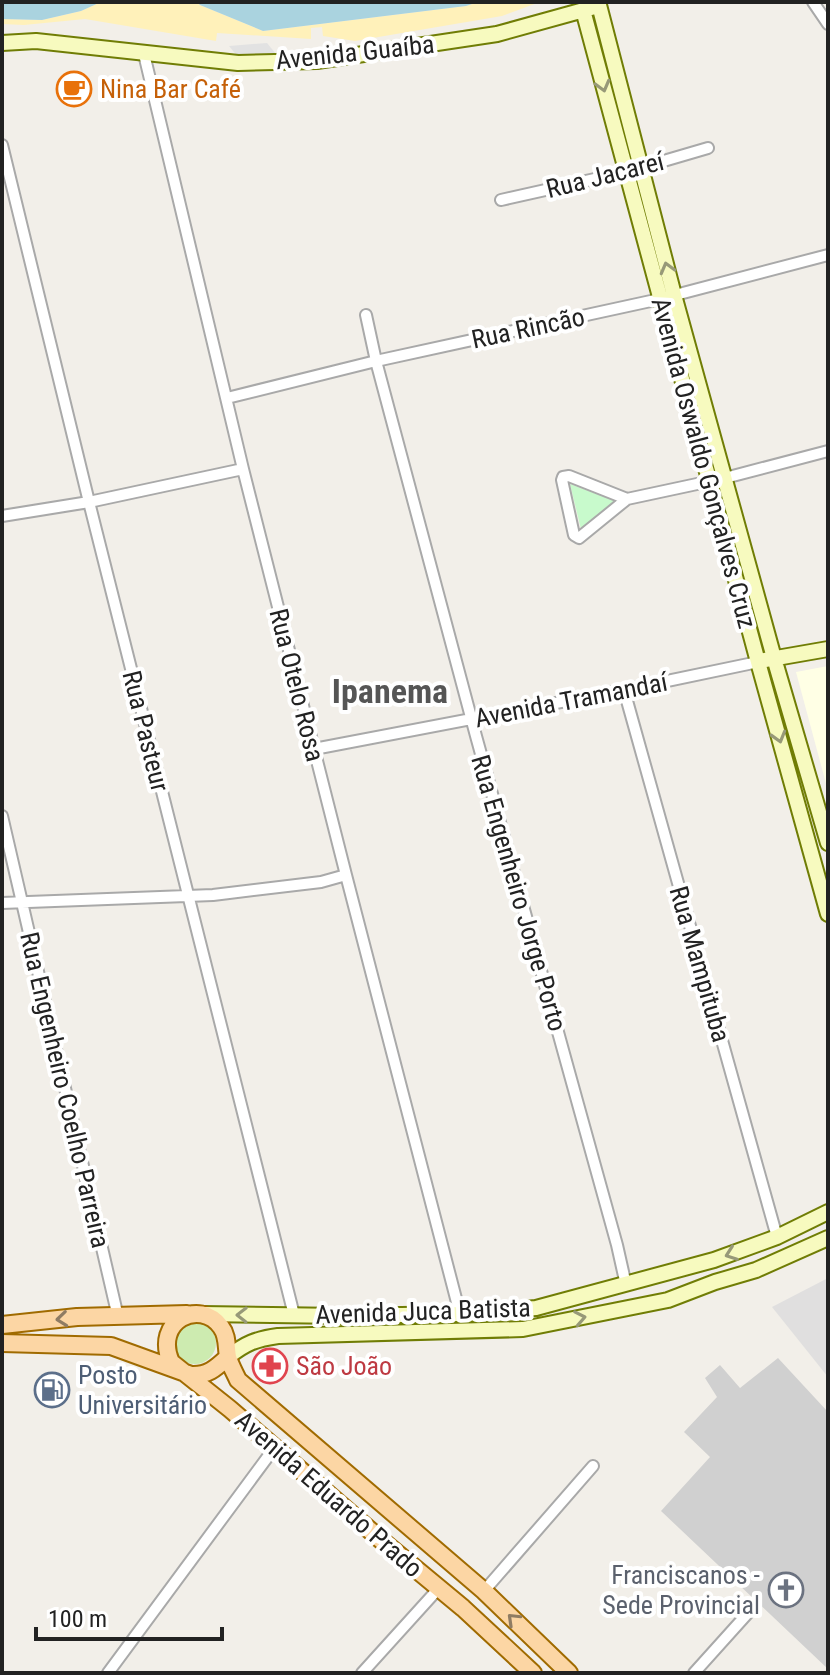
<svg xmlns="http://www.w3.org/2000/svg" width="830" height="1675" font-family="'Roboto Condensed',sans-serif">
  <rect width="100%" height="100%" fill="#f2efe9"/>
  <path fill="#e0dfdf" d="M828,1278V1377L772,1307Z"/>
  <path fill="#ffffe5" d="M828,666V791L796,672Z"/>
  <path fill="#d0d0d0" d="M778,1358L828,1412V1669L661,1511L710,1457L684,1432L717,1397L705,1378L720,1365L740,1388Z"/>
  <path fill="#cdebb0" d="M174 1343a21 21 0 1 1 42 0a21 21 0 1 1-42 0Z"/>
  <path fill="#fff1ba" d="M101,2H197L200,5L263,31L466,6L478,2H540L502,16L355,41L323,36L322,27L311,28V39L217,33L216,41L85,19L24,25L2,24V19L42,20L81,11Z"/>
  <path fill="#c8facc" d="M570,484L615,501L581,529Z"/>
  <path fill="#e2e2e2" d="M267,43L276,54L238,57L229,46Z"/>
  <path fill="#aad3df" d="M2,2H101L81,11L42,20L2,19Z
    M197,2H478L466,6L263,31L200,5Z"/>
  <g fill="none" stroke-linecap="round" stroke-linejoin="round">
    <g stroke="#a9a9a9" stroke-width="14">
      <path id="street" d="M813,2L828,24
        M144,54L243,469L346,875L460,1314
        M2,145L89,502L294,1315
        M501,200L626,172L708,148
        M366,315L376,361L476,736L617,1245L626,1285
        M227,398L376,361L660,299L828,255
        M627,499L569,476L563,477L562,480L574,535L579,538L627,499L725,478L828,451
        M2,516L89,502L243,469
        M624,690L777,1237
        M314,749L624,690L758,662
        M2,816L118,1317
        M2,903L213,895L321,882L346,875
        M484,1591L593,1466
        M108,1673L275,1447
        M362,1673L439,1588
        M694,1673L748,1613"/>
    </g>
    <g stroke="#707d05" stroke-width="18">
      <path id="secondary" d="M599,5L674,295L774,658L828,843
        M583,10L758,662L828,914
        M2,43L36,41L238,63L317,61L497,34L591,8
        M765,660L828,649
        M201,1314L343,1316L460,1314L536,1308L714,1260L777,1237L828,1212
        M228,1357C246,1343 256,1339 278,1336L523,1329L668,1300L715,1282L756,1270L828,1238"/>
    </g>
    <g stroke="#a06b00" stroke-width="20">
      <path id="primary" d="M2,1325L77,1317L187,1314
        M2,1343L111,1346L191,1375C208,1376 216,1368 228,1357
        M533,1673L463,1608L387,1545L230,1409L171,1362C153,1321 200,1298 221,1327C228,1336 226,1346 228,1357C230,1365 235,1373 238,1380L484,1591L569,1673"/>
    </g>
    <use href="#street" stroke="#fff" stroke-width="10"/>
    <use href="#secondary" stroke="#f7fabf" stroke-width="14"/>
    <use href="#primary" stroke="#fcd6a4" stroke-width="16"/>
  </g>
  <defs><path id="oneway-chevron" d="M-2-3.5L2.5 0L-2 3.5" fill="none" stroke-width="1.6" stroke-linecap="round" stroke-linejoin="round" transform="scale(2)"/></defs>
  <g stroke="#979978">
    <use href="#oneway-chevron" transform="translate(603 86) rotate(75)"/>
    <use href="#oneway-chevron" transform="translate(667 268) rotate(-105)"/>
    <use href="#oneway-chevron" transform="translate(779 737) rotate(74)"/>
    <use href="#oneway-chevron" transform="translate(731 1254) rotate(160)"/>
    <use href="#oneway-chevron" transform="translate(242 1315) rotate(-179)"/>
    <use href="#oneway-chevron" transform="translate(580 1318) rotate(-11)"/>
  </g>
  <g stroke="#8f7c63">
    <use href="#oneway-chevron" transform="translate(62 1319) rotate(174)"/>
    <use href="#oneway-chevron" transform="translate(513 1619) rotate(-136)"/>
  </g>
  <defs>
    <g id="cafe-ring" transform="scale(1.8)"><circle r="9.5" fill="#fff" stroke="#e8710a" stroke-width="1.5"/><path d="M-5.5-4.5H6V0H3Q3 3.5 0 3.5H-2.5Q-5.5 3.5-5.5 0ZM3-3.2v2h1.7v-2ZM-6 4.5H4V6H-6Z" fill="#e8710a"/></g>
    <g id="pharmacy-ring" transform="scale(1.8)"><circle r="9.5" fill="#fff" stroke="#e0444e" stroke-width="1.5"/><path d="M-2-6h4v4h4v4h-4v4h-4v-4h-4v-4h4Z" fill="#e0444e"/></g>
    <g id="fuel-ring" transform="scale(1.8)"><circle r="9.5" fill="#fff" stroke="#5c6f8a" stroke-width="1.5"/><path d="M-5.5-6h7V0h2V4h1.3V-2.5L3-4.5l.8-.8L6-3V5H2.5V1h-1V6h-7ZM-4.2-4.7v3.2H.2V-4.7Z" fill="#5c6f8a"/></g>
    <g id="church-ring" transform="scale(1.8)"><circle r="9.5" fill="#fff" stroke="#6b7280" stroke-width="1.5"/><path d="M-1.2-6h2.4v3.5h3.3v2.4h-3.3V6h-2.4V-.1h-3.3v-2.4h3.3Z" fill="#6b7280"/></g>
  </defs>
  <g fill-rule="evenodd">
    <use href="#cafe-ring" x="74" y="89"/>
    <use href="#pharmacy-ring" x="270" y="1366"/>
    <use href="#fuel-ring" x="52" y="1390"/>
    <use href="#church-ring" x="786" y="1590"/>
  </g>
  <g text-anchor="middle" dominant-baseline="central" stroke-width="8" stroke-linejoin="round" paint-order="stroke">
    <g font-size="26" fill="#222" stroke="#fff">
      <text transform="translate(355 52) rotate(-6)">Avenida Guaíba</text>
      <text transform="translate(605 175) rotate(-14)">Rua Jacareí</text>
      <text transform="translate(528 328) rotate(-12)">Rua Rincão</text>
      <text transform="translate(704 463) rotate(75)">Avenida Oswaldo Gonçalves Cruz</text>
      <text transform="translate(297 685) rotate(76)">Rua Otelo Rosa</text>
      <text transform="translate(571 700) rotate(-11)">Avenida Tramandaí</text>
      <text transform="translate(146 731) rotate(76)">Rua Pasteur</text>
      <text transform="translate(519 893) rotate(74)">Rua Engenheiro Jorge Porto</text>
      <text transform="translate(700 964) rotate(74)">Rua Mampituba</text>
      <text transform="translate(65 1090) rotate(77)">Rua Engenheiro Coelho Parreira</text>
      <text transform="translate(423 1311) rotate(-2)">Avenida Juca Batista</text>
      <text transform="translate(329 1494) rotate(41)">Avenida Eduardo Prado</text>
    </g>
    <g font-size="26" fill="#c56008" stroke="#fff" text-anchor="start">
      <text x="100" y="89">Nina Bar Café</text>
    </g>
    <g font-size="26" fill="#be3a42" stroke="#fff" text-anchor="start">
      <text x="296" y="1366">São João</text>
    </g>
    <g font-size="26" fill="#4e5e75" stroke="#fff" text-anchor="start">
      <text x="78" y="1375">Posto<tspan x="78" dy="30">Universitário</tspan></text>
    </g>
    <g font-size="26" fill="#5b616d" stroke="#fff" text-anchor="end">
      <text x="760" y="1575">Franciscanos -<tspan x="760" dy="30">Sede Provincial</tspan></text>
    </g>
    <g font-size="34" font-weight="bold" fill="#555" stroke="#fff">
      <text x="390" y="691">Ipanema</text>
    </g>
  </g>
  <rect width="830" height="1675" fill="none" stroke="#222222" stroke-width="8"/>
  <path d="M36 1627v12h186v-12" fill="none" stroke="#222222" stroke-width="4"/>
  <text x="48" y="1627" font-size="24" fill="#222222" stroke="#ffffff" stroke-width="6" paint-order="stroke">100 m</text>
</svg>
